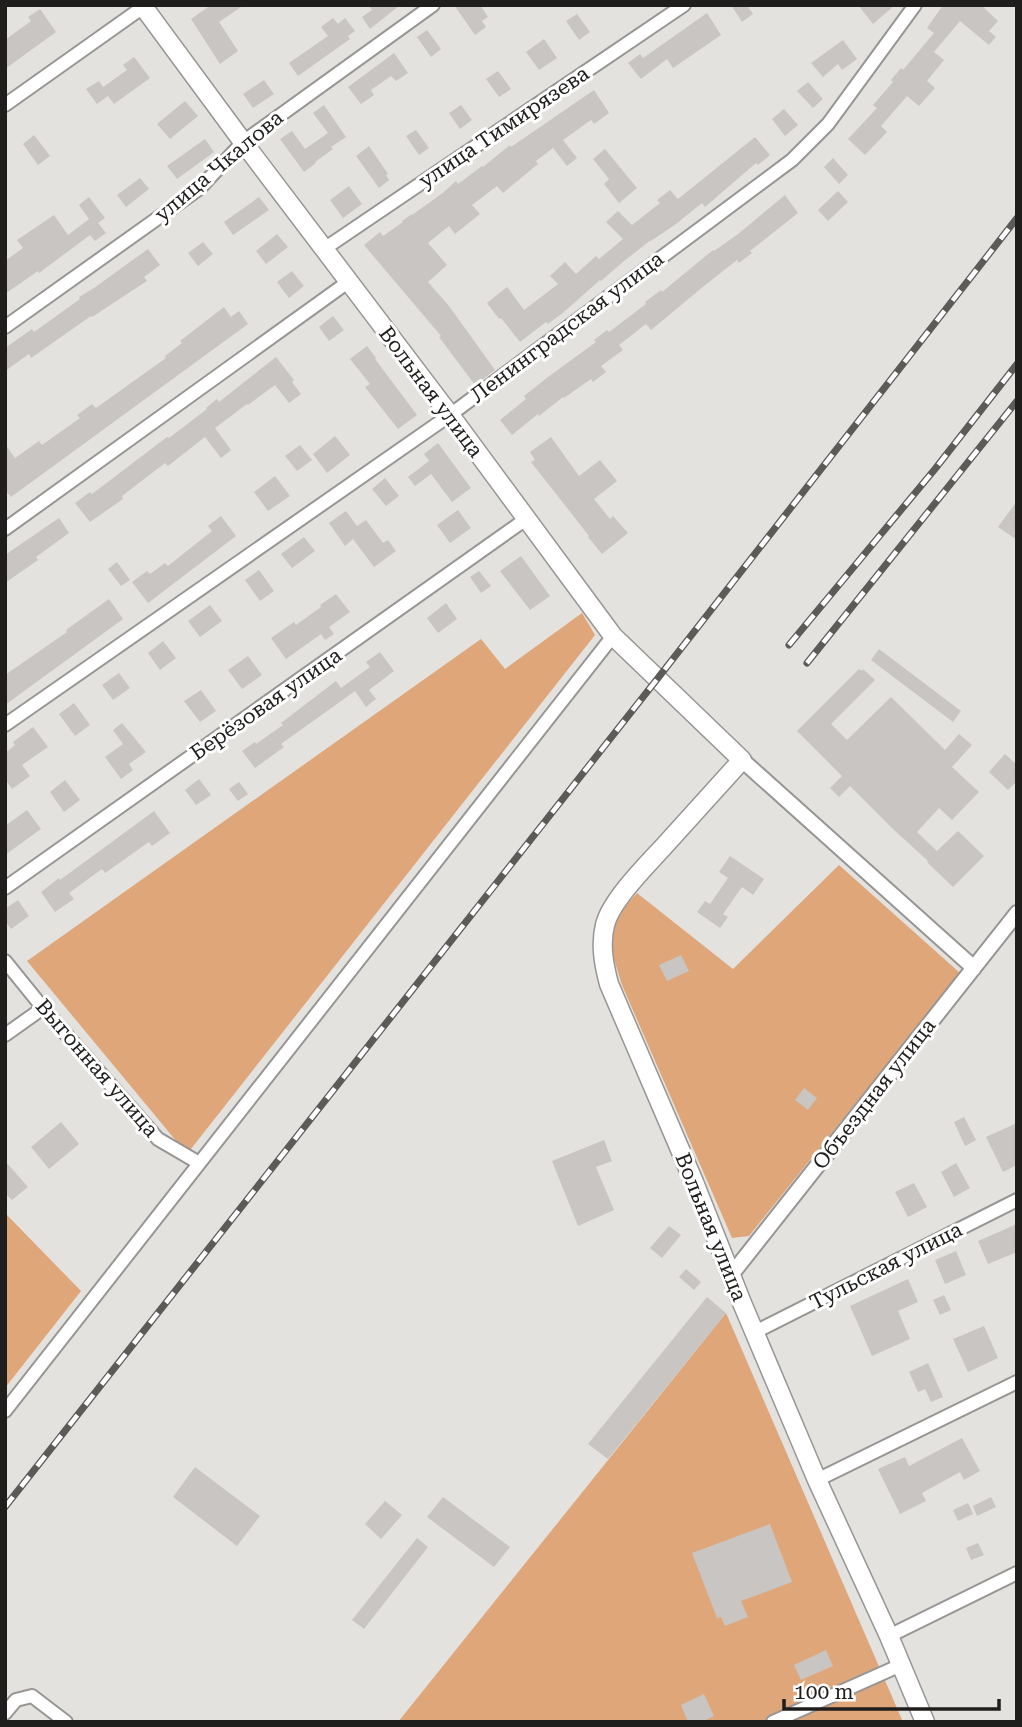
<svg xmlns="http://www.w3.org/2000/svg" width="1022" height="1727" font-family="'Roboto Serif',serif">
  <rect width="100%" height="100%" fill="#e4e2df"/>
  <path fill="#dfa67a" d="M582,613L595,635L187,1154L27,961L481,639L505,669Z
    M839,865L960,973L749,1236L732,1238L622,985L608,940L615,917L637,893L733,969Z
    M5,1213L81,1291L5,1388Z
    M726,1313L903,1722H398Z"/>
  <path fill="#c8c5c3" d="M211,5H244L219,22L238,51L220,64L191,19Z
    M368,5H400L370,29L362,17L372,10Z
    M454,5H480L488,17L482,21L486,27L475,35Z
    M731,5H747L753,14L742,22Z
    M858,5H895L873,24Z
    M943,5H981L998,21L989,31L996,37L989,45L960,21L934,52L944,60L927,81L935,88L919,106L907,96L881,126L887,132L865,155L848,139L877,108L873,105L893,82L891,80L901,68L903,70L934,33L927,28Z
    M40,9L56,32L5,69V40L31,21L28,17Z
    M707,13L721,35L673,68L667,59L641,79L628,63L640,54L643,58Z
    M577,14L590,32L579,40L566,21Z
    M333,18L338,24L345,18L355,31L348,36L350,39L298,76L289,63L328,36L321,27Z
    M427,30L441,49L431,57L417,37Z
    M544,39L557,58L539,70L526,52Z
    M843,40L857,59L842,70L838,64L823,77L811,63Z
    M394,53L408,73L396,81L391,76L371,90L374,95L361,104L348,87Z
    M134,57L150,78L114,104L108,96L97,104L86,89L99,81L103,87L127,70L123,65Z
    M498,71L511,89L499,97L486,79Z
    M264,80L274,94L253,108L243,94Z
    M808,82L823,99L813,108L797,91Z
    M594,90L609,113L594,124L591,120L563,140L577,158L567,166L553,148L536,161L538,164L503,193L497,186L472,205L480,214L455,234L449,226L428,243L447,265L428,282L449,306L495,370L475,385L439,337L441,336L364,245L380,232L383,236L403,222L402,221L412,214V215L444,192L456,181L458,184L482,166L483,167L510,145L511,147Z
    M185,101L198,116L170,139L157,124Z
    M324,105L346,137L331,147L333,149L315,162L316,163L304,172L280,139L292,131L305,149L328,133L313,113Z
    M461,105L472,120L460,129L449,113Z
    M784,109L798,125L785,136L772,119Z
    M416,130L429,148L419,155L406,136Z
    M34,135L50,156L38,165L23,144Z
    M755,137L770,155L758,165L756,163L705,207L702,203L676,224L651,241V240L624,261L601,281L600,280L564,312L548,324L546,322L520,342L501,318L499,319L487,303L507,287L524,310L558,284L550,276L565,262L576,274L596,256L599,259L623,239L606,222L618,211L632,225L660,203L657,200L670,190L678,199Z
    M205,139L214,152L177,179L167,166Z
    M369,146L388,174L386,175L389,180L379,188L356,156Z
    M605,149L637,188L619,203L604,184L609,179L593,159Z
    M833,158L848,175L839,184L824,167Z
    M140,178L149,189L126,207L117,195Z
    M349,186L362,204L343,218L330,200Z
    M838,191L848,202L828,221L818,210Z
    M785,195L798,213L750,251L752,253L739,263L737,260L704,286L651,330L646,324L619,345L623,350L601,366L606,372L593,382L591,379L564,398L563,397L539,416L538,414L512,435L500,420L526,399L524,396L548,377L596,342L594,340L607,330L609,332L646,304L645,302L661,290L662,292L713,250L714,251L738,234Z
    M89,197L105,218L98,223L106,233L95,241L90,235L39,273L38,271L5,294V261L23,248L17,240L54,215L68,235L89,219L79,205Z
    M259,197L269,210L233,235L224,222Z
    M277,234L288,247L266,264L256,251Z
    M203,242L213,254L198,266L188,253Z
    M148,249L160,265L144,277L147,281L92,317L91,316L31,358L29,354L5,371V348L32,329L34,332L80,299L79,297L94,288Z
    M292,271L304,286L289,298L277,282Z
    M224,307L231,317L239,311L248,324L11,497L5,490V444L15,458L39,441L42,445L80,418L77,415L92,404L96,408L166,358L165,356L182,343L180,341Z
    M333,316L344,330L329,341L319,327Z
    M367,346L376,358L375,359L417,415L398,429L365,387L370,384L350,359Z
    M276,357L294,380L292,382L301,394L289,403L275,385L248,405L247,404L215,428L231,450L221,458L205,437L168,466L165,463L122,496L123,499L90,522L75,503L90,492L92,494L167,437L169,438L207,409L206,408L217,399L219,402Z
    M335,436L350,455L327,473L313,454Z
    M551,437L579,476L600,460L617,481L594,499L610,519L613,516L628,533L602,554L588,537L589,536L531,462L535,460L530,452Z
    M438,443L471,488L452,502L431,474L415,486L408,477L429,461L424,454Z
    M300,445L312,460L297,471L285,456Z
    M275,476L290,496L268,511L254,492Z
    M385,478L399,496L386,506L372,489Z
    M1017,501V540L998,527Z
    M458,510L471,528L450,543L437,525Z
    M346,511L357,526L366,520L383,543L388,540L396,551L374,567L353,539L345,546L329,523Z
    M221,516L236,536L148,603L132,582L147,571L150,574L165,563L168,566L212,531L208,526Z
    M59,518L69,533L36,557L38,560L5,583V555Z
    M304,537L315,551L292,568L281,554Z
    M521,556L550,596L530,610L500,571Z
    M117,562L130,580L121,586L108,569Z
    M259,570L274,591L260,601L245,580Z
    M479,571L491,586L481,593L470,577Z
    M336,594L350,612L329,627L334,634L325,640L321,634L286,659L271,638L294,622L296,625L321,607L320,605Z
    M109,599L123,619L5,705V675L67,632L66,630Z
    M446,603L457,619L438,633L427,618Z
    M210,605L222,621L200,637L188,621Z
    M163,641L176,658L160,670L148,653Z
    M879,649L961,711L953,722L871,660Z
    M380,652L394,671L369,690L376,699L366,707L355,691L281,744L284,747L255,768L242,751L255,742L256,744L283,725L281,723L336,681L341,688L370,667L366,662Z
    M248,656L262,675L242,689L228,670Z
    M859,669L862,671L863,669L875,680L831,724L847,740L891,697L945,750L959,734L972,745L952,767L979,792L952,820L939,808L917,832L937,851L958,831L984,856L953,887L927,862L928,861L893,829L850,786L839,797L830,788L842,776L797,731Z
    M119,673L130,688L113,700L102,685Z
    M201,690L216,711L200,722L184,701Z
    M74,703L90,725L75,736L59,714Z
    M122,723L146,752L129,764L133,770L121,779L105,757L123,744L113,730Z
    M33,727L48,747L22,765L30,776L12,789L5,779V753L15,745L13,742Z
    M1005,754L1017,765V781L1008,790L989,772Z
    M199,779L211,795L196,805L185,790Z
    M65,780L80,800L64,812L50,792Z
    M239,782L248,794L238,801L229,789Z
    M27,810L41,829L5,855V826Z
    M154,811L170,833L152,846L149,842L105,873L102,869L69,893L74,899L55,912L41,892L59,878L60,880Z
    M730,856L764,879L753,895L742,887L723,914L728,917L720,928L697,912L705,901L710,904L728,878L719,872Z
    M18,900L29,916L11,929L5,921V909Z
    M681,955L689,971L667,981L659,965Z
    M804,1088L817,1098L808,1110L795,1100Z
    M964,1117L976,1140L965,1146L954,1122Z
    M61,1122L79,1144L49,1169L31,1147Z
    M1017,1123V1165L1003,1172L986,1137Z
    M604,1140L612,1161L596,1167L614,1210L578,1226L552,1161Z
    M5,1161L28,1187L12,1200L5,1193Z
    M956,1163L970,1188L954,1197L941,1172Z
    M914,1183L927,1207L908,1217L895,1192Z
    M1017,1224V1252L988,1264L978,1241Z
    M669,1226L681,1235L662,1258L650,1248Z
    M956,1251L966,1275L945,1284L935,1260Z
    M686,1269L701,1282L694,1290L679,1277Z
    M908,1279L918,1302L898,1311L910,1339L872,1356L850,1306Z
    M944,1295L951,1310L940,1315L933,1300Z
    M707,1297L726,1313L608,1459L588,1444Z
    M984,1326L998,1358L968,1372L953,1339Z
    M928,1363L943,1397L931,1402L925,1389L918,1392L909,1372Z
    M962,1438L980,1471L964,1480L960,1472L922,1493L926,1501L900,1514L878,1469L905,1457L909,1466Z
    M195,1467L260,1516L237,1546L173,1497Z
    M443,1497L510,1547L494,1567L427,1517Z
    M991,1497L996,1507L977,1516L973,1506Z
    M385,1501L402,1515L381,1539L365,1524Z
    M968,1503L973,1514L958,1521L953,1510Z
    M770,1524L792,1582L741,1601L748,1617L725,1626L721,1617L717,1618L692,1553Z
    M417,1538L428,1547L364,1629L352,1620Z
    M978,1543L984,1555L971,1560L966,1548Z
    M826,1650L833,1666L801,1680L794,1665Z
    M704,1694L714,1716L702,1722H688L681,1705Z"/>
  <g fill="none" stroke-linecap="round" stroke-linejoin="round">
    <g stroke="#989694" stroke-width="16">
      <path id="minor" d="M5,105L146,5
        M324,249L684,5
        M5,327L200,188L243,142L433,5
        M5,529L348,282
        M5,725L450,415L792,160L828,124L915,5
        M5,888L526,519
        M5,961L43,1008L158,1139L199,1163
        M5,1035L43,1008
        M755,1332L1017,1200
        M5,1411L613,636
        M817,1480L1017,1382
        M889,1636L1017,1573
        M5,1713L16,1700L32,1696L66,1722
        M773,1722L901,1665"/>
    </g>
    <g stroke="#989694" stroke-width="18">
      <path id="tertiary" d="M742,760L974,968
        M731,1275L1017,913"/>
    </g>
    <g stroke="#989694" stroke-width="21">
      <path id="primary" d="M142,5L243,142L450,415L613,636L742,760C717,788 691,816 666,844C648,864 611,900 605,925C600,945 604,965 609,984L694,1182L742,1303L817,1480L889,1636L925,1722"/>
    </g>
    <use href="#minor" stroke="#fff" stroke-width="12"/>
    <use href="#tertiary" stroke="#fff" stroke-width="14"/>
    <use href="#primary" stroke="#fff" stroke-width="18"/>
    <g stroke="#5d5b5a" stroke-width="7">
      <path id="rail" d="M789,645L935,469L1017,364
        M807,663L1017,401
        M5,1507L658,678L1017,218"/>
    </g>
    <use href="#rail" stroke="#fff" stroke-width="4.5" stroke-dasharray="13" stroke-linecap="butt"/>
  </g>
  <g text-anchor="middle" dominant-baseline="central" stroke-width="6" stroke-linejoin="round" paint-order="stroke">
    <g font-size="21" fill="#1f1e1d" stroke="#fff">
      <text transform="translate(504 127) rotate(-34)">улица Тимирязева</text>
      <text transform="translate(219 166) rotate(-40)">улица Чкалова</text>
      <text transform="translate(567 327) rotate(-37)">Ленинградская улица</text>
      <text transform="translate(431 392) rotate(53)">Вольная улица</text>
      <text transform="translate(266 704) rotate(-35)">Берёзовая улица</text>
      <text transform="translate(97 1068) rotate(49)">Выгонная улица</text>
      <text transform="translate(874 1094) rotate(-52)">Объездная улица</text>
      <text transform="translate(711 1227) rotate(68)">Вольная улица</text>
      <text transform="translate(886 1266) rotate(-27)">Тульская улица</text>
    </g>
  </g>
  <rect width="1022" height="1727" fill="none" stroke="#1f1e1d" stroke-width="14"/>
  <path d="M784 1699v10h215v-10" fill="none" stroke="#1f1e1d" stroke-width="3.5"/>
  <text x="794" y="1699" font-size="21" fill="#1f1e1d" stroke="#ffffff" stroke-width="5" paint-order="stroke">100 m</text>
</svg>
